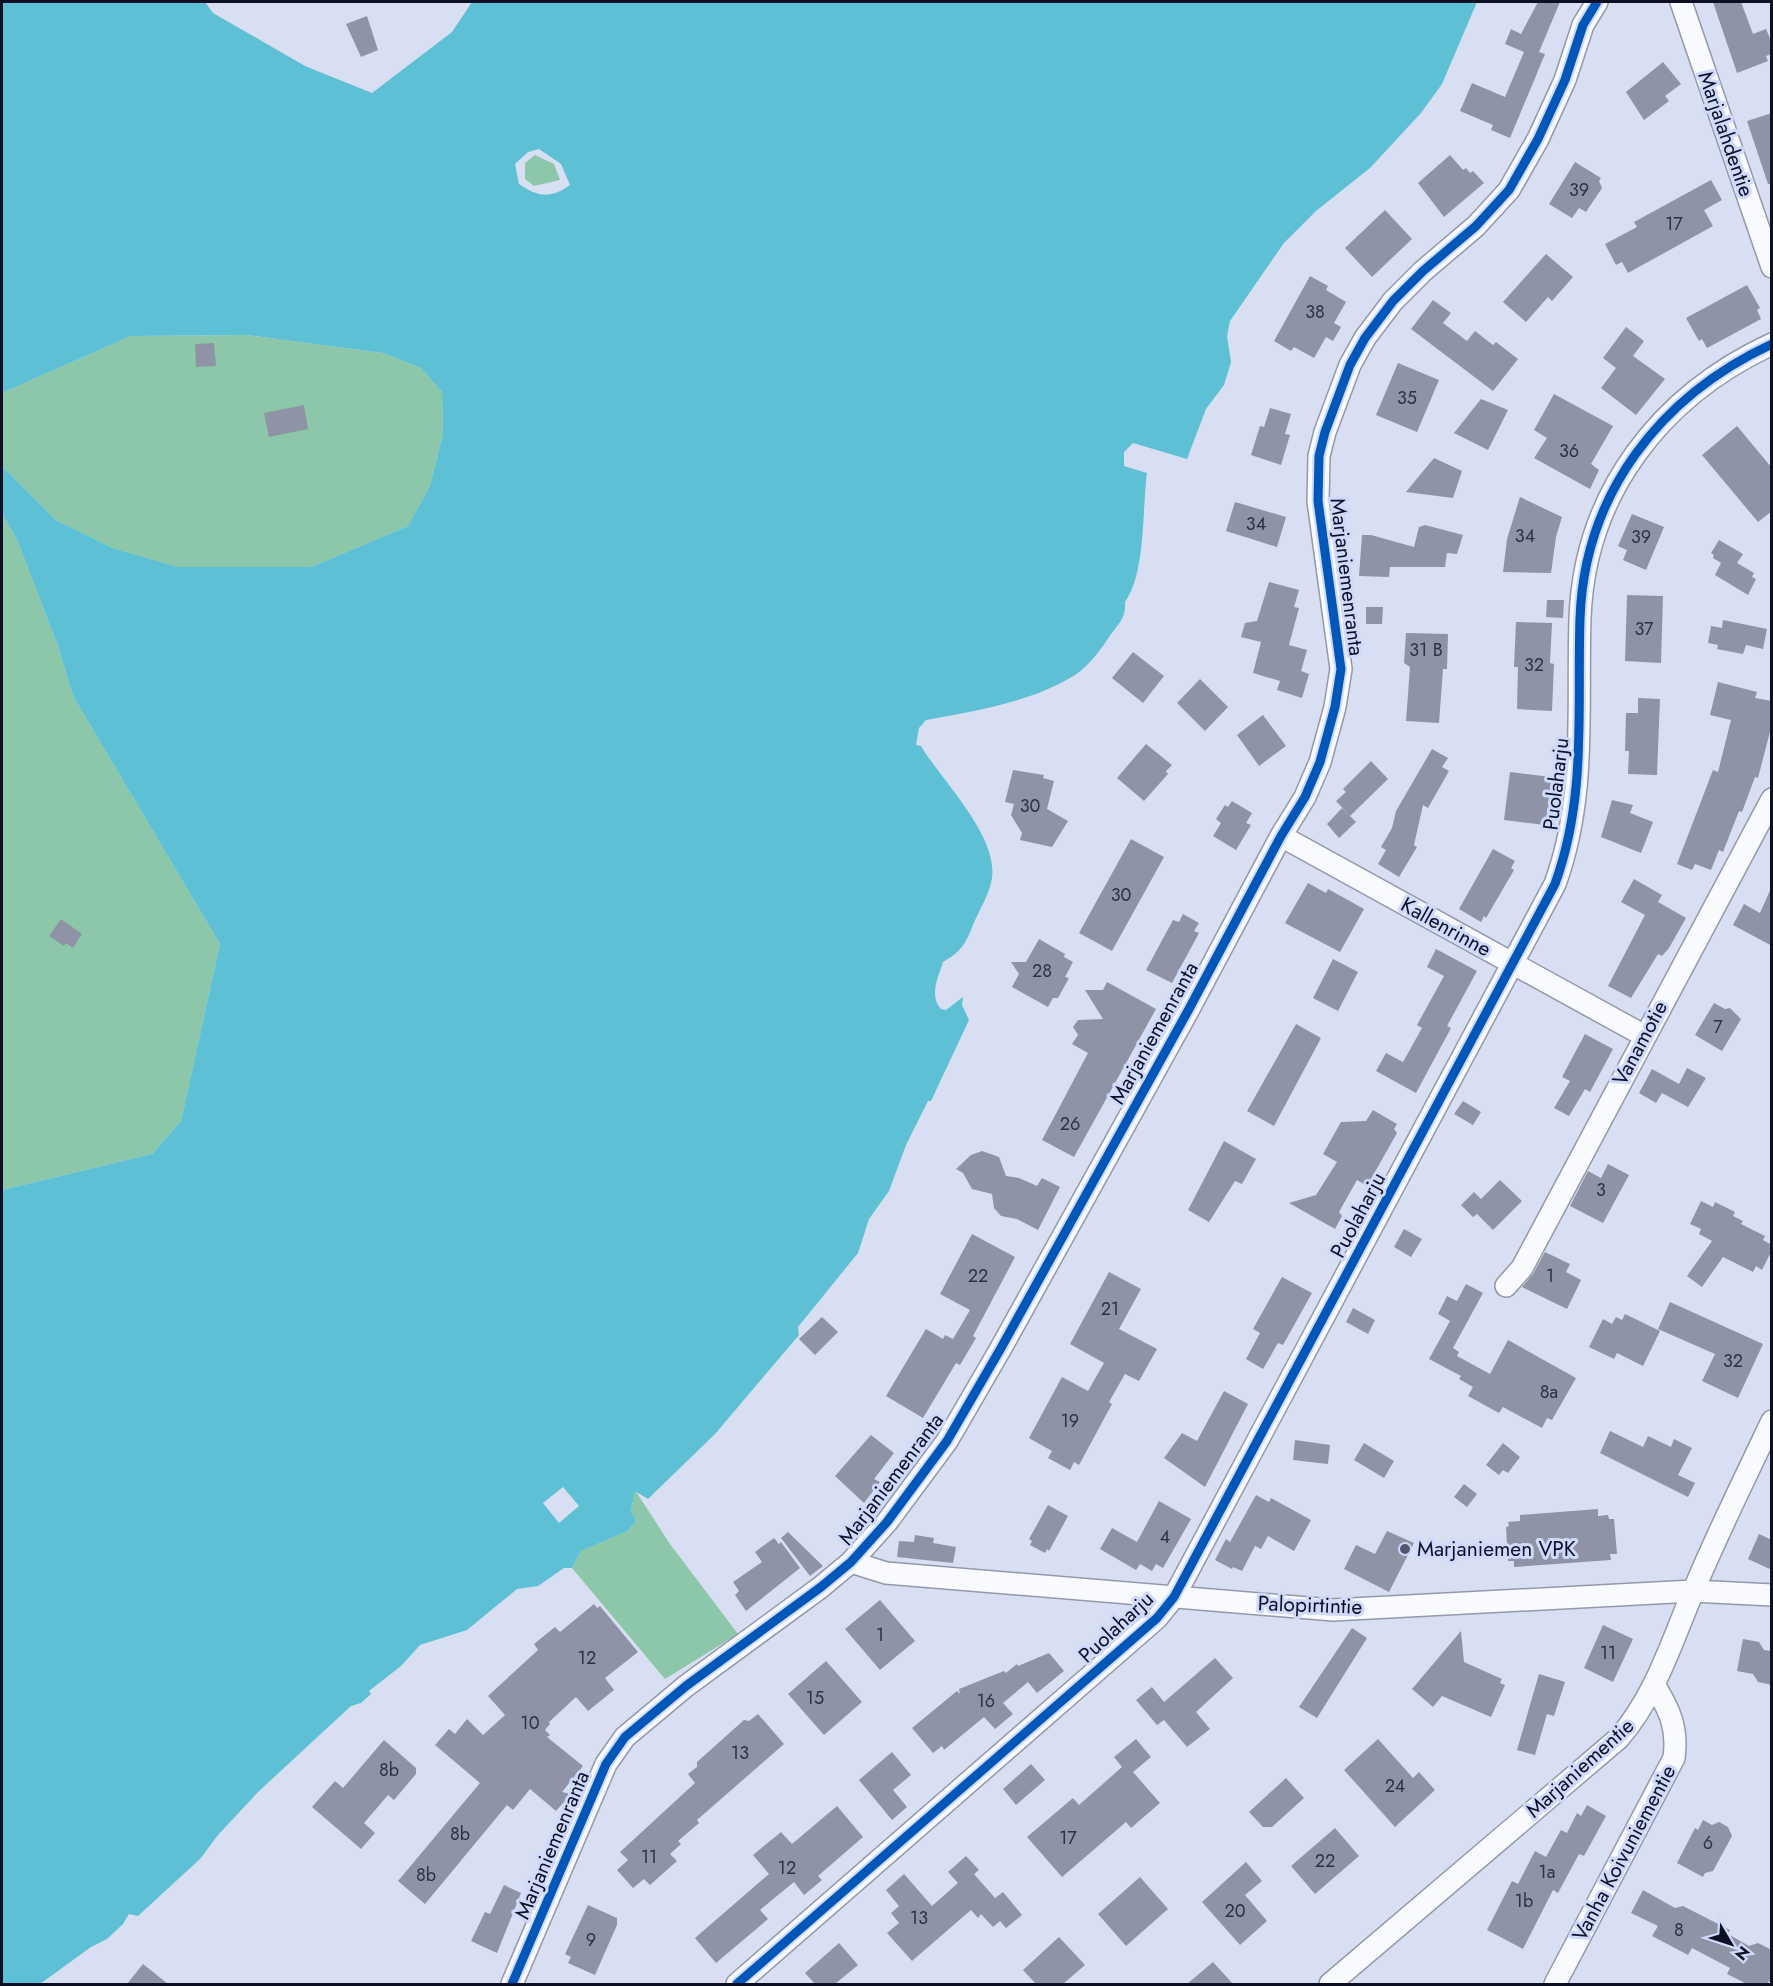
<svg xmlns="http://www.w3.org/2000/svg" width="1773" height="1986" font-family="Jost,sans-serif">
  <rect width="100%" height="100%" fill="#d8dff2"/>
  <path fill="#8bc7a8" d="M535,155L554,164L560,180L534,186L525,179V163Z
    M247,335L383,353L421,368L442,392L443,434L430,486L408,526L311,567H176L113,548L56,520L2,466V393L131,336Z
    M2,514L16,537L58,646L73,696L220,944L181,1121L152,1154L2,1190Z
    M635,1490L670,1544L738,1634L665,1679L572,1568L581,1551L628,1531L636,1521L631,1510Z"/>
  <path fill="#5ec0d5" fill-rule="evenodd" d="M2,2H205L213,13L305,66L372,93L452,32L472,2H1477L1442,84L1421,113L1370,168L1316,211L1284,243L1230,321L1227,336L1231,362L1224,385L1206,409L1187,459L1133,443L1124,452V466L1147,473C1142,509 1146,573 1125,602C1126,617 1120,622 1111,634C1102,648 1090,665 1075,675C1032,702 975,711 926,720L919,728L916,745L921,746C941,780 998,835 992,878C990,891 983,904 977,916C966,940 966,949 943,962C938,978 929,995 941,1009L946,1010L963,997L962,1005L969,1020L931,1101H928L906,1145L889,1191L869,1219L858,1253L798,1327L799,1335L715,1434L648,1499L635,1491L631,1510L636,1521L628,1531L581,1551L572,1568H564L538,1586L517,1589L467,1630L420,1645L401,1666L369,1691L371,1694L361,1703L351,1706L258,1792L218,1835L200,1859L138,1916L129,1914L123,1924L107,1939L91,1947L40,1984H2V1190L152,1154L181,1121L220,944L73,696L58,646L16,537L2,514V466L56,520L113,548L177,567H311L408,526L430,486L443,434L442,392L421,368L383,353L247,335L131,336L2,393ZM539,149L561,164L570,185C551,199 538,197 519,184L515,164L528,152Z"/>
  <path fill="#d8dff2" d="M563,1487L579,1506L559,1523L543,1503Z"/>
  <path fill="#8e94a6" d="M1538,2H1560L1539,52L1545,54L1510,138L1491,130L1493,125L1460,111L1472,83L1505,97L1524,52L1505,44L1511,29L1521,34Z
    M1713,2H1741L1753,34L1766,29L1772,43V54L1766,56L1768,61L1737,73Z
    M367,16L378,50L361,57L346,24Z
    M1663,62L1681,84L1665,96L1669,101L1644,120L1626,92Z
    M1772,113V184H1768L1747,121Z
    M1450,155L1463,170L1466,168L1470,173L1473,171L1484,183L1444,217L1418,183Z
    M1575,162L1601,178L1599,181L1602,188L1586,212L1579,208L1572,218L1549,204Z
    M1711,180L1722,200L1704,210L1713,226L1628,273L1622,262L1616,265L1605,244L1637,227L1634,222Z
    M1385,210L1412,239L1372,277L1345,248Z
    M1546,254L1573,277L1552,301L1548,297L1526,322L1503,302Z
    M1310,276L1328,286L1326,290L1346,302L1334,323L1341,327L1333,341L1326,337L1314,358L1294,347L1291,351L1274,341Z
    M1747,285L1760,308L1757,310L1761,319L1707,348L1702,339L1699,341L1686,318Z
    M1433,300L1451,313L1443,323L1467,341L1475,331L1493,345L1496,342L1518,359L1493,391L1411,329Z
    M1626,327L1644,341L1633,356L1665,379L1636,415L1601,388L1616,368L1603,358Z
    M214,343L216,366L196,367L195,344Z
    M1398,363L1439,380L1417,432L1376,415Z
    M1554,394L1613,426L1591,464L1599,470L1590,489L1534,458L1547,438L1534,430Z
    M1481,399L1508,410L1488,450L1454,433Z
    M304,405L308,429L269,437L264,413Z
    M1270,408L1291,414L1285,434L1290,435L1281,465L1251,455L1260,426L1264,427Z
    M1737,426L1772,468V511L1758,522L1702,455Z
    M1434,458L1462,471L1453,498L1406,492Z
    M1520,497L1562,517L1556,537L1551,573L1503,572L1507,539Z
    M1235,502L1286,517L1277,547L1226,531Z
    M1632,514L1664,527L1646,570L1623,560L1627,550L1618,546Z
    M1425,525L1463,535L1457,554L1447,553L1445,567H1390L1389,577L1359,576L1362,535H1371L1414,547L1419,527Z
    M1719,540L1743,554L1737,563L1754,573L1752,577L1756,579L1748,595L1715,575L1721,563L1713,558L1714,555L1711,553Z
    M1269,582L1299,590L1294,607L1299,608L1289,645L1307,650L1301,671L1309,674L1302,698L1277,690L1280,681L1253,673L1261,642L1241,637L1245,623L1257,621Z
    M1627,595L1663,596L1661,663L1625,661Z
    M1547,600H1564L1563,618L1546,617Z
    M1366,607H1383L1382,624H1366Z
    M1723,620L1767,629L1763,649L1746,645L1743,654L1717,649L1718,645L1708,643L1711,626L1722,628Z
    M1516,622L1552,623L1550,663L1554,664L1552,711L1517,709L1518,667H1514Z
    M1406,633L1448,634L1447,669H1443L1439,723L1406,721L1410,667L1404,663Z
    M1133,652L1164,676L1143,703L1112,678Z
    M1200,679L1228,707L1205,731L1177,703Z
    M1718,682L1757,692L1755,698L1772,701V724L1758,778L1755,777L1742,812L1739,811L1723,852L1719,850L1711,870L1695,864L1692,870L1677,864L1713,770L1718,772L1731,720L1710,715Z
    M1638,698L1660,699L1657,775L1628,774L1629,751H1625L1626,713H1638Z
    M1263,715L1286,746L1259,766L1237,735Z
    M1146,744L1172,765L1166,771L1168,774L1144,801L1117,778Z
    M1432,749L1448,758L1442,767L1449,771L1428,808L1423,805L1414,845L1417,847L1399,877L1378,864L1386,850L1381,847L1392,828L1396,811Z
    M1371,761L1388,779L1350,816L1336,801L1346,792L1343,789Z
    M1013,770L1044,775L1043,778L1054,781L1047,809L1068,821L1052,847L1020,840L1022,833L1011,815L1014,804L1005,802Z
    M1510,772L1560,778L1554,826L1504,820Z
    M1612,800L1633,805L1630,813L1653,822L1641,853L1601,837Z
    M1232,801L1252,813L1246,823L1251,825L1236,850L1213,836L1221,823L1216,819L1225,805L1228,807Z
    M1342,808L1356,822L1339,838L1327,824Z
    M1131,839L1164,857L1112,951L1079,933Z
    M1493,849L1515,861L1511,868L1514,870L1486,918L1484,916L1481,922L1459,909Z
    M1634,879L1662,895L1658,902L1686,918L1669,948L1662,956L1658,954L1631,998L1608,986L1645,915L1621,902Z
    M1308,883L1326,893L1328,889L1364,909L1340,952L1285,923Z
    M1772,886V946L1733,925L1744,904L1760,913Z
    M1183,914L1199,923L1194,931L1199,933L1172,983L1146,970L1173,920L1179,922Z
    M61,919L82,934L73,948L66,943L64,946L49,936Z
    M1039,939L1065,954L1064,957L1073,962L1065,977L1069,978L1058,998H1053L1048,1007L1012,987L1019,974L1011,962H1026Z
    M1436,949L1477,971L1447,1026L1451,1028L1416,1093L1376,1071L1386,1053L1403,1062L1422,1028L1417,1025L1444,976L1427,967Z
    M1333,959L1358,972L1338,1011L1313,998Z
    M1107,982L1156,1009L1074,1157L1042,1140L1088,1053L1072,1044L1078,1035L1073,1027L1078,1020L1103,1019L1085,990H1103Z
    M1714,1003L1725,1009L1730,1008L1741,1019L1722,1051L1695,1035Z
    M1296,1024L1321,1038L1274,1126L1247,1111Z
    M1585,1034L1613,1049L1590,1092L1585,1089L1569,1116L1554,1108L1570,1081L1562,1077Z
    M1687,1068L1706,1078L1688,1107L1662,1093L1656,1103L1639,1093L1652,1069L1679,1084Z
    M1463,1101L1481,1112L1473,1125L1454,1114Z
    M1373,1110L1397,1124L1394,1129L1397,1133L1367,1186L1357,1180L1339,1212L1342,1216L1335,1229L1289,1203L1316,1195L1337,1162L1323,1154L1341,1122L1366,1121Z
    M1224,1141L1256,1159L1242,1184L1235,1181L1209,1222L1188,1210Z
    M982,1151L999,1157L1006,1176L1019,1178L1037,1186L1042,1178L1060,1187L1038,1230L1017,1219L1001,1216L994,1208L992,1194L972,1189L963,1173L956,1169L971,1155Z
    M1608,1164L1629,1175L1603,1223L1570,1206L1588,1171L1601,1178Z
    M1500,1180L1522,1201L1493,1230L1477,1214L1473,1217L1461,1205L1474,1192L1481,1199Z
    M1701,1201L1713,1207L1715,1202L1735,1212L1733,1216L1743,1221L1741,1224L1765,1236L1763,1240L1772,1245V1250L1762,1270L1756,1266L1753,1272L1723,1257L1702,1287L1687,1276L1712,1241L1699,1234L1701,1229L1690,1224Z
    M1404,1229L1422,1239L1411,1257L1394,1247Z
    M972,1234L1015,1257L973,1336L976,1338L960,1365L956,1363L923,1418L886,1396L926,1329L943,1339L945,1335L953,1339L970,1310L940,1294Z
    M1545,1252L1570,1264L1566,1272L1581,1280L1567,1309L1522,1287L1533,1274Z
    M1109,1272L1141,1289L1119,1329L1157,1349L1139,1381L1125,1374L1109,1402L1112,1404L1079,1465L1074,1462L1070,1470L1048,1458L1052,1451L1029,1438L1062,1377L1088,1391L1104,1363L1070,1344Z
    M1282,1277L1312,1293L1283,1345L1278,1343L1263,1369L1246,1359L1260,1333L1253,1329Z
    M1466,1284L1483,1293L1453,1348L1459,1352L1457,1356L1490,1374L1508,1340L1576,1378L1552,1420L1547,1418L1542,1428L1503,1407L1499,1413L1468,1396L1473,1387L1459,1379L1461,1376L1429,1359L1450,1321L1438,1314L1447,1296L1457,1301Z
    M1670,1302L1763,1344L1738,1398L1702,1381L1715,1354L1658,1329Z
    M1353,1308L1375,1320L1368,1334L1346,1322Z
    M1625,1314L1660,1331L1643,1366L1617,1353L1614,1359L1589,1347L1603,1319L1612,1324L1616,1317L1622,1320Z
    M822,1317L838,1332L815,1355L799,1339Z
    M1224,1391L1248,1404L1205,1487L1164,1458L1182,1433L1197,1441Z
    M1610,1431L1643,1447L1648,1436L1671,1447L1674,1439L1692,1448L1678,1475L1695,1483L1688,1497L1600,1453Z
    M871,1435L894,1453L874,1479L880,1482L864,1503L835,1476Z
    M1295,1440L1330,1445L1328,1464L1293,1460Z
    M1364,1443L1394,1461L1384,1478L1354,1460Z
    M1503,1443L1520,1457L1508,1473L1503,1470L1499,1475L1486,1465Z
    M1464,1484L1477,1494L1467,1507L1454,1497Z
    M1256,1495L1269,1502L1271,1498L1311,1520L1294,1551L1268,1536L1261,1549L1255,1546L1242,1571L1233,1567L1232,1569L1215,1560L1226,1539L1230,1542Z
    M1159,1501L1191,1519L1163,1568L1156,1564L1152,1571L1140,1564L1136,1570L1100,1549L1112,1528L1137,1542Z
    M1048,1505L1068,1516L1049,1551L1047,1549L1045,1553L1030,1545L1032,1541L1029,1539Z
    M1598,1509V1516L1608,1515L1609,1519H1614L1617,1554H1610L1611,1560L1514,1567V1561H1508L1506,1527L1509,1526L1508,1522L1520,1521V1515Z
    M1387,1531L1414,1543L1389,1592L1344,1569L1356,1545L1375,1554Z
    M788,1532L823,1566L810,1576L781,1538Z
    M1759,1534L1772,1540V1570L1748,1559Z
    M915,1535L934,1538L933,1543L956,1547L953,1563L897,1557L899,1541L914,1542Z
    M774,1538L779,1544L781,1542L800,1568L746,1611L735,1595L739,1591L733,1582L762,1562L755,1552Z
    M880,1600L915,1641L880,1670L845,1629Z
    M594,1604L597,1608L600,1606L638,1652L605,1678L614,1690L588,1711L576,1697L549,1722L550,1724L545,1730L550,1735L547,1737L583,1766L562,1792L571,1794L556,1811L530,1789L513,1810L507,1805L425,1904L398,1881L480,1783L435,1745L449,1729L455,1734L467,1719L483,1735L505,1715L488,1696L538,1650L534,1644L555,1627L560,1632Z
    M1603,1625L1633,1639L1613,1682L1584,1668Z
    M1352,1628L1367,1638L1317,1718L1299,1707Z
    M1461,1631L1464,1662L1502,1679L1500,1683L1505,1685L1491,1717L1442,1696L1433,1707L1412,1689Z
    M1743,1639L1759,1642L1764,1650L1772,1651V1685L1758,1682L1753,1674L1737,1671Z
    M1049,1653L1064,1671L1037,1693L1028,1682L1003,1703L1013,1714L995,1729L984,1717L944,1750L942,1746L933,1753L912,1728L957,1691L960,1694L959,1689L1004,1671L1006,1673L1017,1664L1018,1666Z
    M1215,1658L1233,1678L1196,1712L1210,1729L1187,1747L1164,1720L1157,1725L1136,1700L1152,1687L1164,1702Z
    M826,1661L862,1702L824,1735L788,1694Z
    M1539,1674L1565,1682L1554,1716L1547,1714L1535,1755L1517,1750Z
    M758,1714L784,1744L697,1820L699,1823L678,1841L681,1844L670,1854L677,1861L650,1885L644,1879L633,1888L617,1870L628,1860L620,1852L695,1783L688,1774L697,1767V1762L744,1720L749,1721Z
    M1136,1739L1151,1757L1133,1772L1160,1803L1131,1828L1126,1822L1062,1877L1027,1837L1073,1798L1079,1805L1122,1767L1114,1757Z
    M1378,1739L1413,1778L1419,1772L1435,1790L1395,1827L1344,1770Z
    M384,1740L416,1768V1774L394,1800L388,1795L364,1823L375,1833L361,1849L312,1807L335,1781L343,1788Z
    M892,1752L911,1775L893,1790L907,1807L892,1820L859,1780Z
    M1031,1764L1045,1780L1016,1805L1003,1789Z
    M1286,1778L1304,1798L1272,1827H1263L1249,1812Z
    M1587,1805L1606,1816L1584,1856L1579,1854L1558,1893L1553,1890L1523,1949L1487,1930L1512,1881L1518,1884L1535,1851L1546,1857L1561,1830L1567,1833L1577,1813L1581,1816Z
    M837,1806L863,1837L818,1876L822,1880L804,1895L794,1882L760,1910L768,1919L716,1963L695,1938L769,1874L753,1855L781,1832L792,1844Z
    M1703,1820L1712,1825L1719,1822L1728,1827L1732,1836L1713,1871L1705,1873L1703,1877L1677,1863L1695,1828L1698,1830Z
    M1335,1828L1359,1856L1315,1894L1291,1866Z
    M966,1856L979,1870L974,1874L995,1898L1003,1892L1022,1915L1006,1928L1000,1921L993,1927L981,1914L978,1918L971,1910L912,1961L887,1933L899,1923L891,1913L899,1906L886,1890L904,1874L932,1906L958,1883L948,1872Z
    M1246,1862L1262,1881L1245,1895L1267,1921L1240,1945L1202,1902Z
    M1140,1877L1168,1909L1126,1946L1098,1914Z
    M504,1885L521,1893L497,1953L471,1941L485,1912L490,1914Z
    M1643,1890L1675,1908L1683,1906L1730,1930L1728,1934L1749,1946L1758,1943L1772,1950V1977L1767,1984H1747L1727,1974L1730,1968L1692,1948L1688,1955L1652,1936L1658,1926L1631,1913Z
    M588,1905L617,1918V1925L595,1975L568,1963L571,1957L565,1954Z
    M1059,1937L1085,1965L1063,1984H1036L1023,1970Z
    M839,1943L858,1965L835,1984H815L805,1973Z
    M1213,1962L1233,1984H1187Z
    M143,1964L168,1984H127Z"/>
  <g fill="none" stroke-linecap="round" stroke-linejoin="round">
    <g stroke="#9399ab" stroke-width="24">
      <path id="street" d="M1681,2L1772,267
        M1281,836L1643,1035
        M1506,1286L1522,1268L1772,799
        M851,1562L886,1573L1333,1610L1693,1591L1772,1595
        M512,1984L606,1764L625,1737L686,1686L821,1587L851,1562L887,1522L947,1441L1001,1348L1189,1009L1281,836L1305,797L1320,762L1335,707L1341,669L1318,501L1319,456L1325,432L1350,365L1365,338L1393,301L1423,271L1476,226L1509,190L1538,139L1565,80L1583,25L1597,2
        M737,1984L1157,1618L1174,1597L1555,884C1587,796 1577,710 1580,619C1584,494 1660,396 1772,344
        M1330,1984L1619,1738C1656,1695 1671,1643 1693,1592C1717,1534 1745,1478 1772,1421
        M1555,1984L1674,1758C1678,1728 1670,1711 1655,1686"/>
    </g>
    <use href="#street" stroke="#f9fafd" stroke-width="21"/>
    <g stroke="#ced9fc" stroke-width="13">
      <path id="cycleway" d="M512,1984L606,1764L625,1737L686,1686L821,1587L851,1562L887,1522L947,1441L1001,1348L1189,1009L1281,836L1305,797L1320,762L1335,707L1341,669L1318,501L1319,456L1325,432L1350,365L1365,338L1393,301L1423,271L1476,226L1509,190L1538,139L1565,80L1583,25L1597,2
        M737,1984L1157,1618L1174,1597L1555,884C1587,796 1577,710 1580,619C1584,494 1660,396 1772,344"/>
    </g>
    <use href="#cycleway" stroke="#0057b8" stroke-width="9"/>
  </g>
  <circle fill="#53586c" stroke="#ced9fc" stroke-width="2" cx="1405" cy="1549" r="6"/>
  <g text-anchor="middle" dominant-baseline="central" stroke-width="6" stroke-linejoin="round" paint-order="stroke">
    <g font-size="18" fill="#2c3144">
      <text x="1579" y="190">39</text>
      <text x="1674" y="224">17</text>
      <text x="1315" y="312">38</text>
      <text x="1407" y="398">35</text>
      <text x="1569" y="451">36</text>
      <text x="1256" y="524">34</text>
      <text x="1525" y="536">34</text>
      <text x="1641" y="537">39</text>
      <text x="1644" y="629">37</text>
      <text x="1426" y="650">31 B</text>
      <text x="1534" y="665">32</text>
      <text x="1030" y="806">30</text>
      <text x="1121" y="895">30</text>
      <text x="1042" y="971">28</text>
      <text x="1718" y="1027">7</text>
      <text x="1070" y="1124">26</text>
      <text x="1601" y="1190">3</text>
      <text x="978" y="1276">22</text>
      <text x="1550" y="1276">1</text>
      <text x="1110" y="1309">21</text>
      <text x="1733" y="1361">32</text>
      <text x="1549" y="1392">8a</text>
      <text x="1070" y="1421">19</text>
      <text x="1165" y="1537">4</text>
      <text x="880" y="1635">1</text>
      <text x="1608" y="1653">11</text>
      <text x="587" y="1658">12</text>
      <text x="815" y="1698">15</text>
      <text x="986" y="1701">16</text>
      <text x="530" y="1723">10</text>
      <text x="740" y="1753">13</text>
      <text x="389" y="1770">8b</text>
      <text x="1395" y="1786">24</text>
      <text x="460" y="1834">8b</text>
      <text x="1068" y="1838">17</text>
      <text x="1708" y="1843">6</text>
      <text x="649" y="1857">11</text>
      <text x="1325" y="1861">22</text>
      <text x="787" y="1868">12</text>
      <text x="1547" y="1872">1a</text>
      <text x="426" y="1875">8b</text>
      <text x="1524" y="1901">1b</text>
      <text x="1235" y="1911">20</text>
      <text x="919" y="1918">13</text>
      <text x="1679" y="1930">8</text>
      <text x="591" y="1940">9</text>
    </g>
    <g font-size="21" fill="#0b1024" stroke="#ced9fc">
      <text transform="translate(1726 134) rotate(71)">Marjalahdentie</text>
      <text transform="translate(1347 577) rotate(83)">Marjaniemenranta</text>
      <text transform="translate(1556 784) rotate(-83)">Puolaharju</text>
      <text transform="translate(1446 927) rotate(29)">Kallenrinne</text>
      <text transform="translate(1154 1033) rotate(-61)">Marjaniemenranta</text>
      <text transform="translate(1640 1043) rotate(-62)">Vanamotie</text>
      <text transform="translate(1358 1215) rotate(-62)">Puolaharju</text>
      <text transform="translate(891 1479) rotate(-53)">Marjaniemenranta</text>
      <text transform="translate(1310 1605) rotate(2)">Palopirtintie</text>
      <text transform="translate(1116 1627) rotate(-43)">Puolaharju</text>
      <text transform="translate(1580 1768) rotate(-42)">Marjaniementie</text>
      <text transform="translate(552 1845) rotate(-67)">Marjaniemenranta</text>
      <text transform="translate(1624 1853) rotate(-62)">Vanha Koivuniementie</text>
    </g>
    <g font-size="21" fill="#0b1024" stroke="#ced9fc" text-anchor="start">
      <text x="1417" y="1549">Marjaniemen VPK</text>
    </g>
  </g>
  <rect width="1773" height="1986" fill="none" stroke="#0b1024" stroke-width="6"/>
  <g transform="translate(1731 1944) rotate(129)" stroke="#ced9fc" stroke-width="4.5" paint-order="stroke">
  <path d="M0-4.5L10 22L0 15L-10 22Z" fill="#0b1024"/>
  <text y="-9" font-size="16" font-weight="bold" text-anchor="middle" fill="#0b1024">N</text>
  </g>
</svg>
